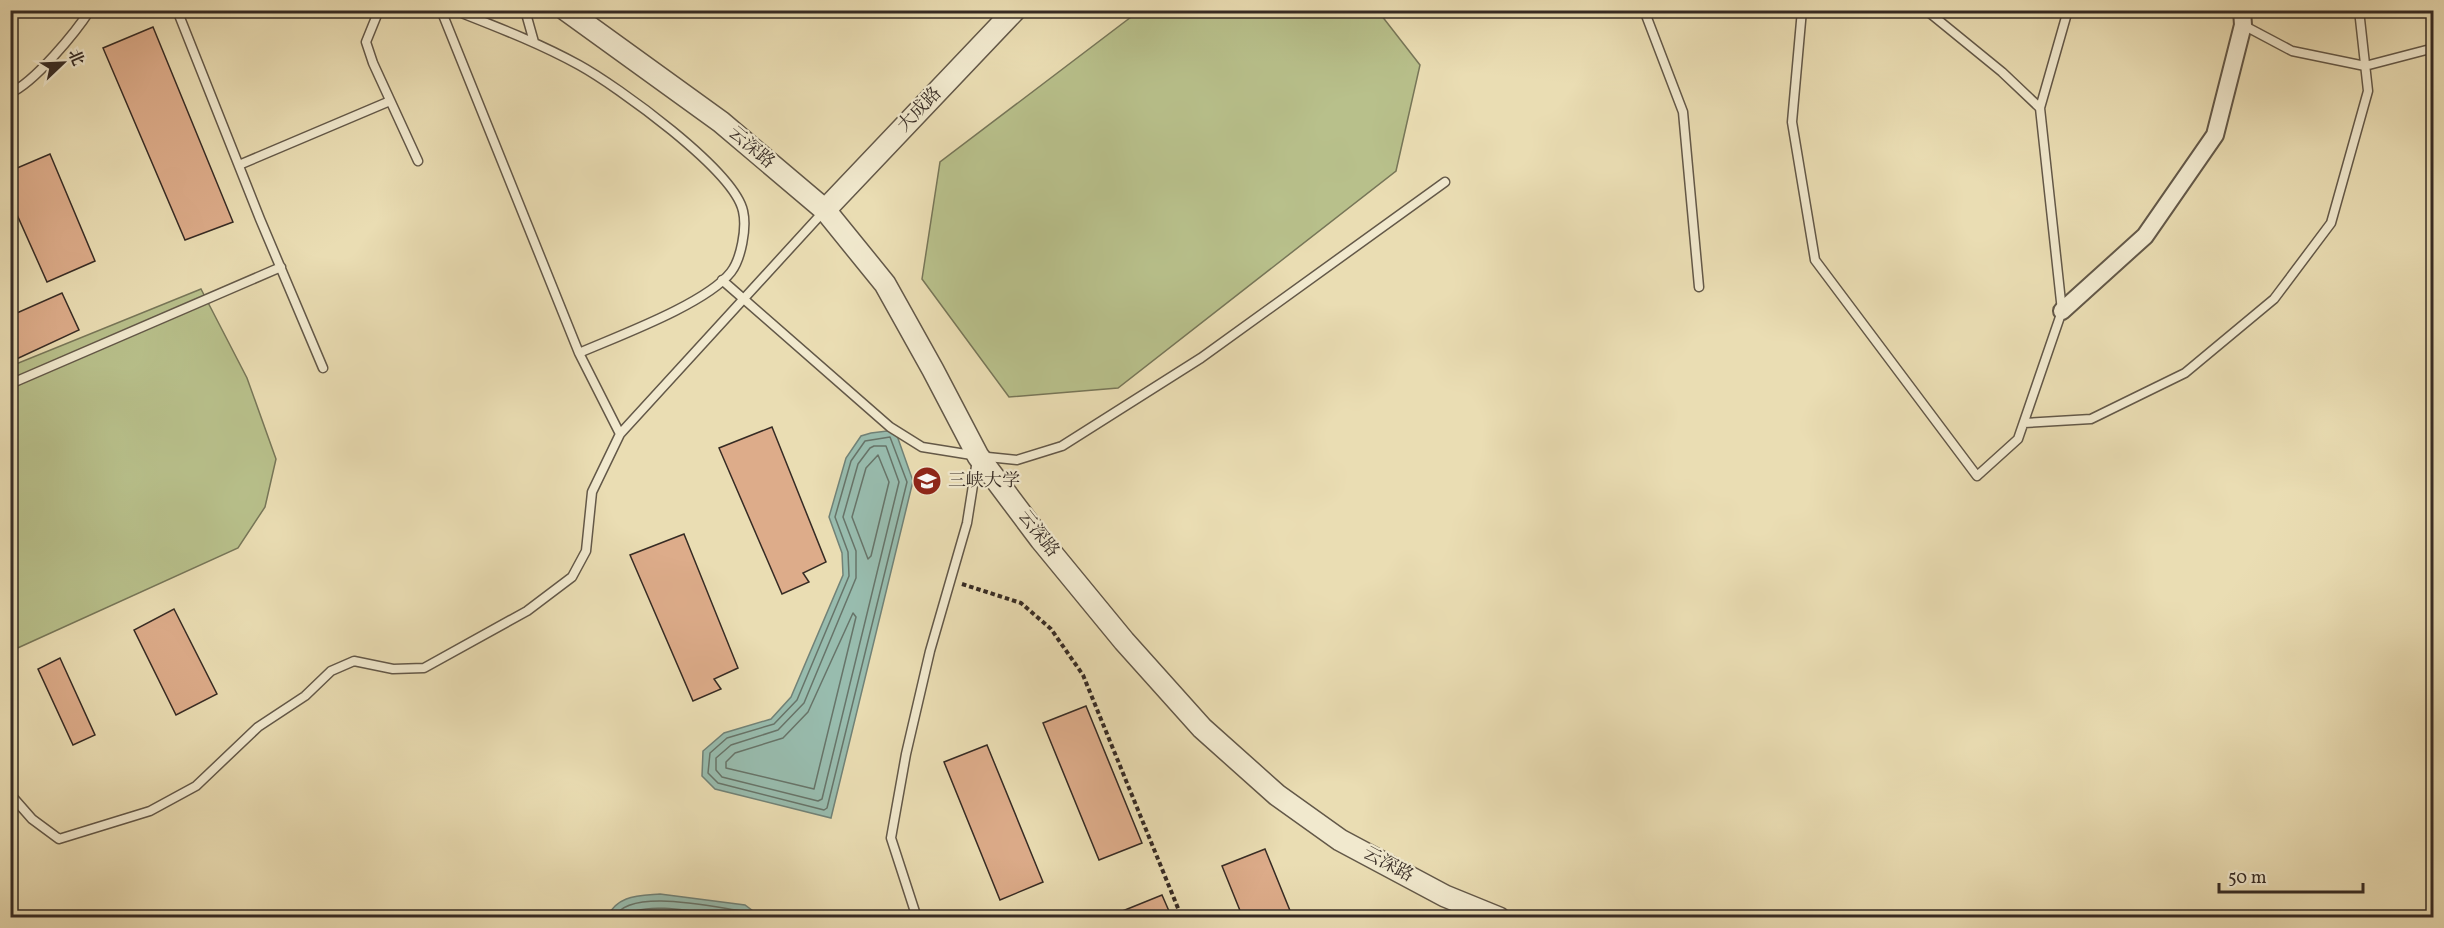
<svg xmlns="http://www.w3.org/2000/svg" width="2444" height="928" font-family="Vollkorn,'Noto Serif SC',serif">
  <rect width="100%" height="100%" fill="#eaddb3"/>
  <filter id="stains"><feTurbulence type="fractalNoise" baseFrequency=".00333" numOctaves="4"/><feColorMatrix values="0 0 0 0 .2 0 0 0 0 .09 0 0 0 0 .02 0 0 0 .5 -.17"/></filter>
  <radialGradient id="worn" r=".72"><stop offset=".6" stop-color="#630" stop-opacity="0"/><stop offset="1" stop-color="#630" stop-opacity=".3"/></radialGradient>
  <path fill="#b8c08b" stroke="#777658" stroke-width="1.5" d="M1139,11H1378L1420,65L1396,171L1118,388L1009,397L922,279L940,162Z
    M201,289L247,378L276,459L265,507L238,548L11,651V366Z"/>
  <path fill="#98bcae" stroke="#718277" stroke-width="1.5" d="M895,430L913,481L831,818L715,789L702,776L703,751L724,733L771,719L791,697L843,575L842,553L829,517L846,458L861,436L871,433Z
    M660,894L745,905L761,917H607C618,895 637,896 660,894Z"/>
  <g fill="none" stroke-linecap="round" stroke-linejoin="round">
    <path stroke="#677469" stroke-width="1.5" d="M890,437L907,482L827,808L824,810L718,783L708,773L710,753L727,738L774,724L797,700L849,576L848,552L835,517L851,461L865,441Z
      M874,446H886L899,482L822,799L818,801L722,777L716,770V758L731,745L778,730L804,703L856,578V551L843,517L858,464L870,448Z
      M878,455L889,482L871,556L868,559L852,517L866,468Z
      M853,613L856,617L814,789L726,768V762L735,753L783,738L808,712Z
      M614,918C628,887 713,907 742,911L751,918
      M622,918C643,898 705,914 732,918"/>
  </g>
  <path fill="#ddac8a" stroke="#362b24" stroke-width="1.5" d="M153,27L233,222L185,240L103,48Z
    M50,154L95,261L47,282L10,199V171Z
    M62,293L79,330L10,362V316Z
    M772,427L826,562L803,573L809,582L782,594L719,448Z
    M684,534L738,668L714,679L721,689L693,701L630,555Z
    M174,609L217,694L176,715L134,630Z
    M60,658L95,735L73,745L38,669Z
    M1086,706L1142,843L1099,860L1043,723Z
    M987,745L1043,882L1000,900L944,762Z
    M1265,849L1293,918H1243L1222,866Z
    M1162,895L1172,918H1122L1120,912Z"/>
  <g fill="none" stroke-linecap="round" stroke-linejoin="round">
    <g stroke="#635848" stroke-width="11">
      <path id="service" d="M177,10L260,219L323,368
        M379,10L366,42L373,63L418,161
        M441,10L579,353L620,434
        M454,10C497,27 539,43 579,65C617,86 734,170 743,211C747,228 741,259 731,272C706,304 618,336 579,353
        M525,10L534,42
        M1644,10L1683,112L1699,287
        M1802,10L1792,122L1815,260L1977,476L2018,439L2062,311L2040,108L2068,10
        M1926,10L2002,72L2040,108
        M2243,25L2292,51L2365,66L2434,48
        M10,93C34,83 76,32 90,10
        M239,165L390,101
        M722,280L890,427L922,447L978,456L1017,460L1062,446L1201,358L1445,182
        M10,384L281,267
        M2024,423L2091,419L2185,373L2274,299L2331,223L2368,91L2359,10
        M10,794L32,819L59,839L150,811L196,786L258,727L305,696L331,671L354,661L393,669L424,668L527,611L572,577L586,551L592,492L620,434L825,210
        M917,918L891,838L906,754L930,651L967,523L977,460"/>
    </g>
    <g stroke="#635848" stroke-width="20">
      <path id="minor" d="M2062,311L2145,236L2215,135L2243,25L2242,10"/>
    </g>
    <g stroke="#635848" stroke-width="24">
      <path id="tertiary" d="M566,10L721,122L825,210L885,284L933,370L978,456L1041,540L1124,641L1202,728L1277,795L1340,840L1445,896L1499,918
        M825,210L1015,10"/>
    </g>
    <path stroke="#362b24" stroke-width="4" stroke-dasharray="4.5 3" stroke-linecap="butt" d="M962,584L1021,603L1051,629L1083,675L1182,918"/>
    <use href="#service" stroke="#f1e9ce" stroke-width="8"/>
    <use href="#minor" stroke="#f1e9ce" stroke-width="16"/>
    <use href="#tertiary" stroke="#f1e9ce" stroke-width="21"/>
  </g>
  <defs>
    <g id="university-disc" transform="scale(1.5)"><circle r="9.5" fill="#8f2418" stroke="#f1e9ce"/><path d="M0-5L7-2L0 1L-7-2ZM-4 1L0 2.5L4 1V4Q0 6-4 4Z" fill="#fff"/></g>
  </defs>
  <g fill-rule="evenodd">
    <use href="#university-disc" x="927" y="481"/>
  </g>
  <g text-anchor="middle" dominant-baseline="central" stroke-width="4.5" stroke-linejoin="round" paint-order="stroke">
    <g font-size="18" fill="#362b24" stroke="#f1e9ce">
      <text transform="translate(920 110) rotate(-46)">大成路</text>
      <text transform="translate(751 148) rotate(40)">云深路</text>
      <text transform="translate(1038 534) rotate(52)">云深路</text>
      <text transform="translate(1388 865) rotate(28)">云深路</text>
    </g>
    <g font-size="18" fill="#362b24" stroke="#f1e9ce" text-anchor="start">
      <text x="948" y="481">三峡大学</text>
    </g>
  </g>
  <rect width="2444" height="928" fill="none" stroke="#eaddb3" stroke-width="36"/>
  <rect x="12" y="12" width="2420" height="904" fill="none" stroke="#362b24" stroke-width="3"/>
  <rect x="18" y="18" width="2408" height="892" fill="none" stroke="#362b24" stroke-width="1.5"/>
  <g transform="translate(63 63) rotate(67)" stroke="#f1e9ce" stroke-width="4.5" paint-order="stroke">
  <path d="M0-4.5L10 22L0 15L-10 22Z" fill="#362b24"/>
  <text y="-9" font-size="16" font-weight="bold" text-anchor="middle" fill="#362b24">北</text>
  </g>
  <path d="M2219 883v9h144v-9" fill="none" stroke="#362b24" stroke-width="3"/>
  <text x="2228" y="883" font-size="18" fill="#362b24" stroke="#f1e9ce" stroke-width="4.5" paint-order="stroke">50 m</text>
  <rect width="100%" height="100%" filter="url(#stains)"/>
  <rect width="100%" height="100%" fill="url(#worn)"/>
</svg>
